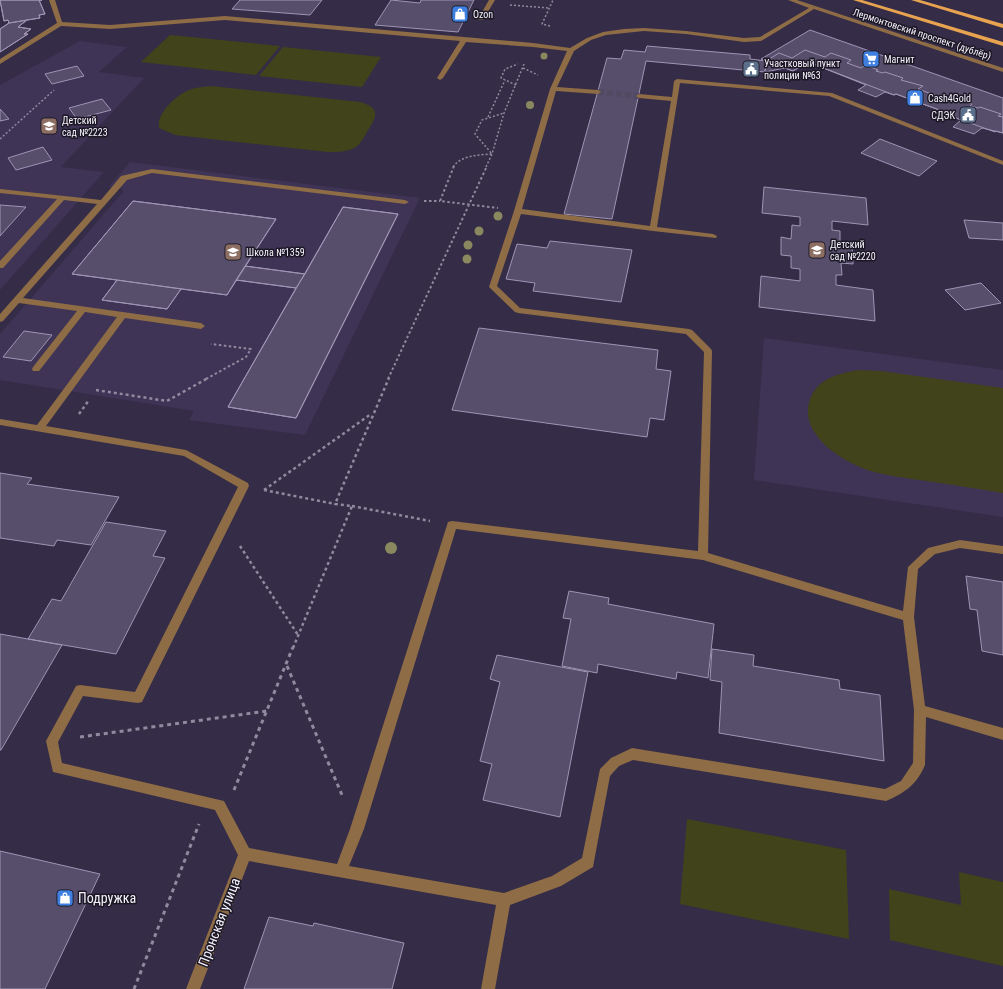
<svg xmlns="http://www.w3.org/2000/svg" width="1003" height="989" font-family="'Roboto Condensed',sans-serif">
  <rect width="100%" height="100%" fill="#352c47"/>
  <path fill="#3f3456" d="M80,41L127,47L99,72L144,78L61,167L104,172L0,290V85Z
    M130,162L420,198L305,435L189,420L194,411L0,380V334L123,192L122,189L109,187Z
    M764,338L1003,370V517L754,480Z"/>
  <path fill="#41431a" d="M170,35L280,46L256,75L141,62Z
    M283,47L381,57L362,87L259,76Z
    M211,86L360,102C381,108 377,116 367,132C364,137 361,143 356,147C347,152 338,152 328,152L175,135L159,128C156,113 178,93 192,89C198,87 204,87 211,86Z
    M858,370L881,371L1003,388V493C975,488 947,484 919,480C900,477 880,475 862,468C837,458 801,433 809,403C815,379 837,374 858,370Z
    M687,819L846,850L849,939L680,904Z
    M959,872L1003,882V966L890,940L889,889L961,905Z"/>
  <path fill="#564e6b" stroke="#9e95b5" d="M0,0H42H39L45,14L39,15L40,18L27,20L18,27L31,29L24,34H28L0,52V29L9,23L8,20L4,21Z
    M0,0H42H39L45,14L39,15L40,18L9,23L8,20L4,21Z
    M240,0H322L310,15L232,9Z
    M391,0L420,3L421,0H474L458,32L375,25Z
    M27,20L18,27L31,29L24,34H28L0,52V29L9,23Z
    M810,30L1003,98V133L982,128L974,134L953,127L961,120L948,115L950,114L896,94L894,95L885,92L876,97L858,90L866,85L808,62L793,71L761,59Z
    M647,46L750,55V59L766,61L765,72L646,61L612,219L564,214L607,58L621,59L624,50L645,52Z
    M805,50L825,57L831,53L851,60L847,63L861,68L866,65L878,70L876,71L883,73L885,72L903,78L901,80L923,86L918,89L954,102L958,99L972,104L970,106L978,108L980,107L1001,114L998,116L1003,117V133L996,131L995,132L948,115L950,114L896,94L894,95L808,62L793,71L766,61L779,53L792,58Z
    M766,61L785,68L765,72Z
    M77,66L84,76L52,84L45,74Z
    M102,99L111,110L77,119L69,108Z
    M0,109L9,119L0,121Z
    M880,139L937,161L919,176L861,153Z
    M43,147L52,160L16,170L8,158Z
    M764,187L866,198L868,225L832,221V230L840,231V244L852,245L853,264L841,263L842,275H836V285L873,290L875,321L759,307L761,276L800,281V269L791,268V256L781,255V237L791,239L792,225L800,226V217L762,213Z
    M133,201L276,219L227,295L72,274Z
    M133,201L276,219L245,266L305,274L343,207L398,214L296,418L228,407L296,288L236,280L227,295L181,289L167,309L102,300L117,280L72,274Z
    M0,205L26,207L0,236Z
    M343,207L398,214L296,418L228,407Z
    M964,220L1003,223V240L969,238Z
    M550,241L632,250L621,302L533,291L535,283L506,279L517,244L547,248Z
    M245,266L305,274L296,288L236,280Z
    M117,280L181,289L167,309L102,300Z
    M981,283L1001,303L965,310L945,290Z
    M479,328L658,350L656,369L671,371L664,420L650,418L647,437L452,410Z
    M24,331L52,335L31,361L3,357Z
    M0,473L32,478L27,484L119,497L91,545L57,540L54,546L0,538Z
    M106,522L166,531L153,556L165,558L116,654L28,639L52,599L61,601Z
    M966,576L1003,582V655L982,651L977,610L970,609Z
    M569,591L609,598L608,604L714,624L708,678L677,672L676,679L598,664L597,673L562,666L571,619L563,618Z
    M0,634L62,645L1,750H0Z
    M712,649L754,655L753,666L839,680L840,689L880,695L884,761L719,733L722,682L710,680Z
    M497,655L588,672L560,817L483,800L492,764L480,761L500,682L490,679Z
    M0,851L100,874L45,989H0Z
    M269,917L313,926L314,923L404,943L392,989H244Z"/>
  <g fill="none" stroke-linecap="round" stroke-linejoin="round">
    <path stroke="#524a62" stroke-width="6" stroke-dasharray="6 3" stroke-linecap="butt" d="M598,92L639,96"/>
    <path stroke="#908a9e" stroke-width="1.5" stroke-dasharray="2 2" stroke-linecap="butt" d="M510,5L549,8
      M550,26L542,24L553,0
      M523,68L538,75
      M516,85L501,78L505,69L518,64
      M488,117L505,80
      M0,139L54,90
      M453,167C461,155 479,155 492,154L475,134L482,120L504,113
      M486,167L492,154L504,113L524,64"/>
    <path stroke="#908a9e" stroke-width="2" stroke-dasharray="2.5 2.5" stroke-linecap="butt" d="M454,166L440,201L498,208
      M424,201H440
      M206,379L246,357L251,349L211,344
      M388,379L487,166"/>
    <path stroke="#908a9e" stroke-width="2.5" stroke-dasharray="3 3" stroke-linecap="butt" d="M96,390L167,401L208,378
      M79,414L89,400
      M264,490L371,414
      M264,490L335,504
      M352,506L430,521
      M240,546L298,635
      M293,648L352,506L335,504L389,378"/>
    <path stroke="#908a9e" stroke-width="3" stroke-dasharray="4 4" stroke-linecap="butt" d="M287,666L342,795
      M80,737L267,711
      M234,790L293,647
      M134,989L199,824"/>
    <path fill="#8d6c46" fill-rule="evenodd" d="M49,0H55L62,22L110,25L225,16L533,43L570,48L587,38L603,32L624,29L644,28L686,31L744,38L760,37L809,8L788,0H797L1003,68V72L814,9L761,41L744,42L686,34L644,31L606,35L591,40L574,51L557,87L598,90L601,92L598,94L556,91L522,209L650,226L671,101L639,98L636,96L639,94L672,97L674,81L677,79L832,93L1003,161V165L829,96L680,83L657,227L713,234L717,236L716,238L653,231L521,214L497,286L520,308L689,329L692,330L711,349L712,351L708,553L903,611L908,567L928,548L960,540L1003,546V554L960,548L935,554L918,569L914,617L925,706L1003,728V740L926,717L925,765C917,784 905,793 886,801L633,760L619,766L610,776L593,867L561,886L510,905L495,989H481L496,905L249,861L200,989H186L238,855L215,810L53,772L46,741L76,686L80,685L135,692L238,487L184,456L0,425V419L37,425L117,317L85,312L39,371H33L32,369L33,367L77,311L19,303L3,321L0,322V314L97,204L64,200L3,268H0V261L57,199L0,193V189L101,200L121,176L152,169L405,200L409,202L405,204L152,173L127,180L23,298L201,323L205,326L201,329L125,318L46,426L186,450L248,483L249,486L142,702L138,703L83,696L58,742L62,763L224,801L249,848L337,864L350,829L448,522L452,521L698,551L704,352L686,334L518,313L515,312L489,287L514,211L550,89L567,51L533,47L466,42L443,78L440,80L437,78L460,41L225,20L110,29L61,26L0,64V59L57,23ZM456,529L703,560L903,620L914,710L913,763L901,781L885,789L632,748L611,758L600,769L582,858L552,876L504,893L349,866L364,829Z
      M489,0H495L483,20H479L478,19Z"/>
    <path fill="#e8a350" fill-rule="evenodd" d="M853,0H862L1003,42V46Z
      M911,0H920L1003,24V28Z"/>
  </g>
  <g fill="#89885f">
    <circle cx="544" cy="56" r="3.5"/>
    <circle cx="530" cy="105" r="4"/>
    <circle cx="498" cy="216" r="4.5"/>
    <circle cx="479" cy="231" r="4.5"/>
    <circle cx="468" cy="245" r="4.5"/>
    <circle cx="467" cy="259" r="4.5"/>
    <circle cx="391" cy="548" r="6"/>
  </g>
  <defs>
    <g id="shop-square" transform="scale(0.9)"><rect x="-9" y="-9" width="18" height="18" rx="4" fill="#3f7fe0" stroke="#1b1724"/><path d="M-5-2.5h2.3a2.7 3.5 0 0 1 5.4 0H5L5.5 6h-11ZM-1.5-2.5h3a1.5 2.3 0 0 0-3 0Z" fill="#fff"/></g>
    <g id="supermarket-square" transform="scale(0.9)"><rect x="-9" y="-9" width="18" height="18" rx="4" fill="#3f7fe0" stroke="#1b1724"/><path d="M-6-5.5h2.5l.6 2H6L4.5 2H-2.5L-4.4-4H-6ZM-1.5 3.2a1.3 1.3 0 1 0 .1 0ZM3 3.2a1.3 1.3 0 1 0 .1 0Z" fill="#fff"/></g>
    <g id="civic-square" transform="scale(0.9)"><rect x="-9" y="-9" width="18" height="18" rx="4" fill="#5c6f8a" stroke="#1b1724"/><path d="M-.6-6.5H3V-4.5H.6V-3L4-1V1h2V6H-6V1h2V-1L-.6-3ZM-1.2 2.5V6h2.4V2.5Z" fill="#fff"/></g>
    <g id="school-square" transform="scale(0.9)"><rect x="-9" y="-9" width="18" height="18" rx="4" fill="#8d6e63" stroke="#1b1724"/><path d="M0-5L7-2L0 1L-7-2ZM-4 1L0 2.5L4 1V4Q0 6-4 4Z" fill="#fff"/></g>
  </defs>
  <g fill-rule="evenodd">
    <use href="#shop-square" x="460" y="14"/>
    <use href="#supermarket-square" x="871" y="59"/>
    <use href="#civic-square" x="751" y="69"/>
    <use href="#shop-square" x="915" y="98"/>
    <use href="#civic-square" x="968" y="115"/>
    <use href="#school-square" x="49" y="126"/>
    <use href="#school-square" x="817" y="250"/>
    <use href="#school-square" x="233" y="252"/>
    <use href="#shop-square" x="65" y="898"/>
  </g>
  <g text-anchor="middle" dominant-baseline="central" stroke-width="3" stroke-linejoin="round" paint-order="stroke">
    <g font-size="10" fill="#f5f2fd" stroke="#1b1724" text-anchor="start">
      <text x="473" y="14">Ozon</text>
      <text x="884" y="59">Магнит</text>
      <text x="764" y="63">Участковый пункт<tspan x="764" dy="12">полиции №63</tspan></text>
      <text x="928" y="98">Cash4Gold</text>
      <text x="955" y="115" text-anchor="end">СДЭК</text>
      <text x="62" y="120">Детский<tspan x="62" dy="12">сад №2223</tspan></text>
      <text x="830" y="244">Детский<tspan x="830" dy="12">сад №2220</tspan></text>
      <text x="246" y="252">Школа №1359</text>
    </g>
    <g font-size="10" fill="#f5f2fd" stroke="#1b1724">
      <text transform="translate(922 34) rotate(18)">Лермонтовский проспект (дублёр)</text>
    </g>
    <g font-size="14" fill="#f5f2fd" stroke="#1b1724" text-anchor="start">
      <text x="78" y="898">Подружка</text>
    </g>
    <g font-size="14" fill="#f5f2fd" stroke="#1b1724">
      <text transform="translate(219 922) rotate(-69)">Пронская улица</text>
    </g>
  </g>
</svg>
